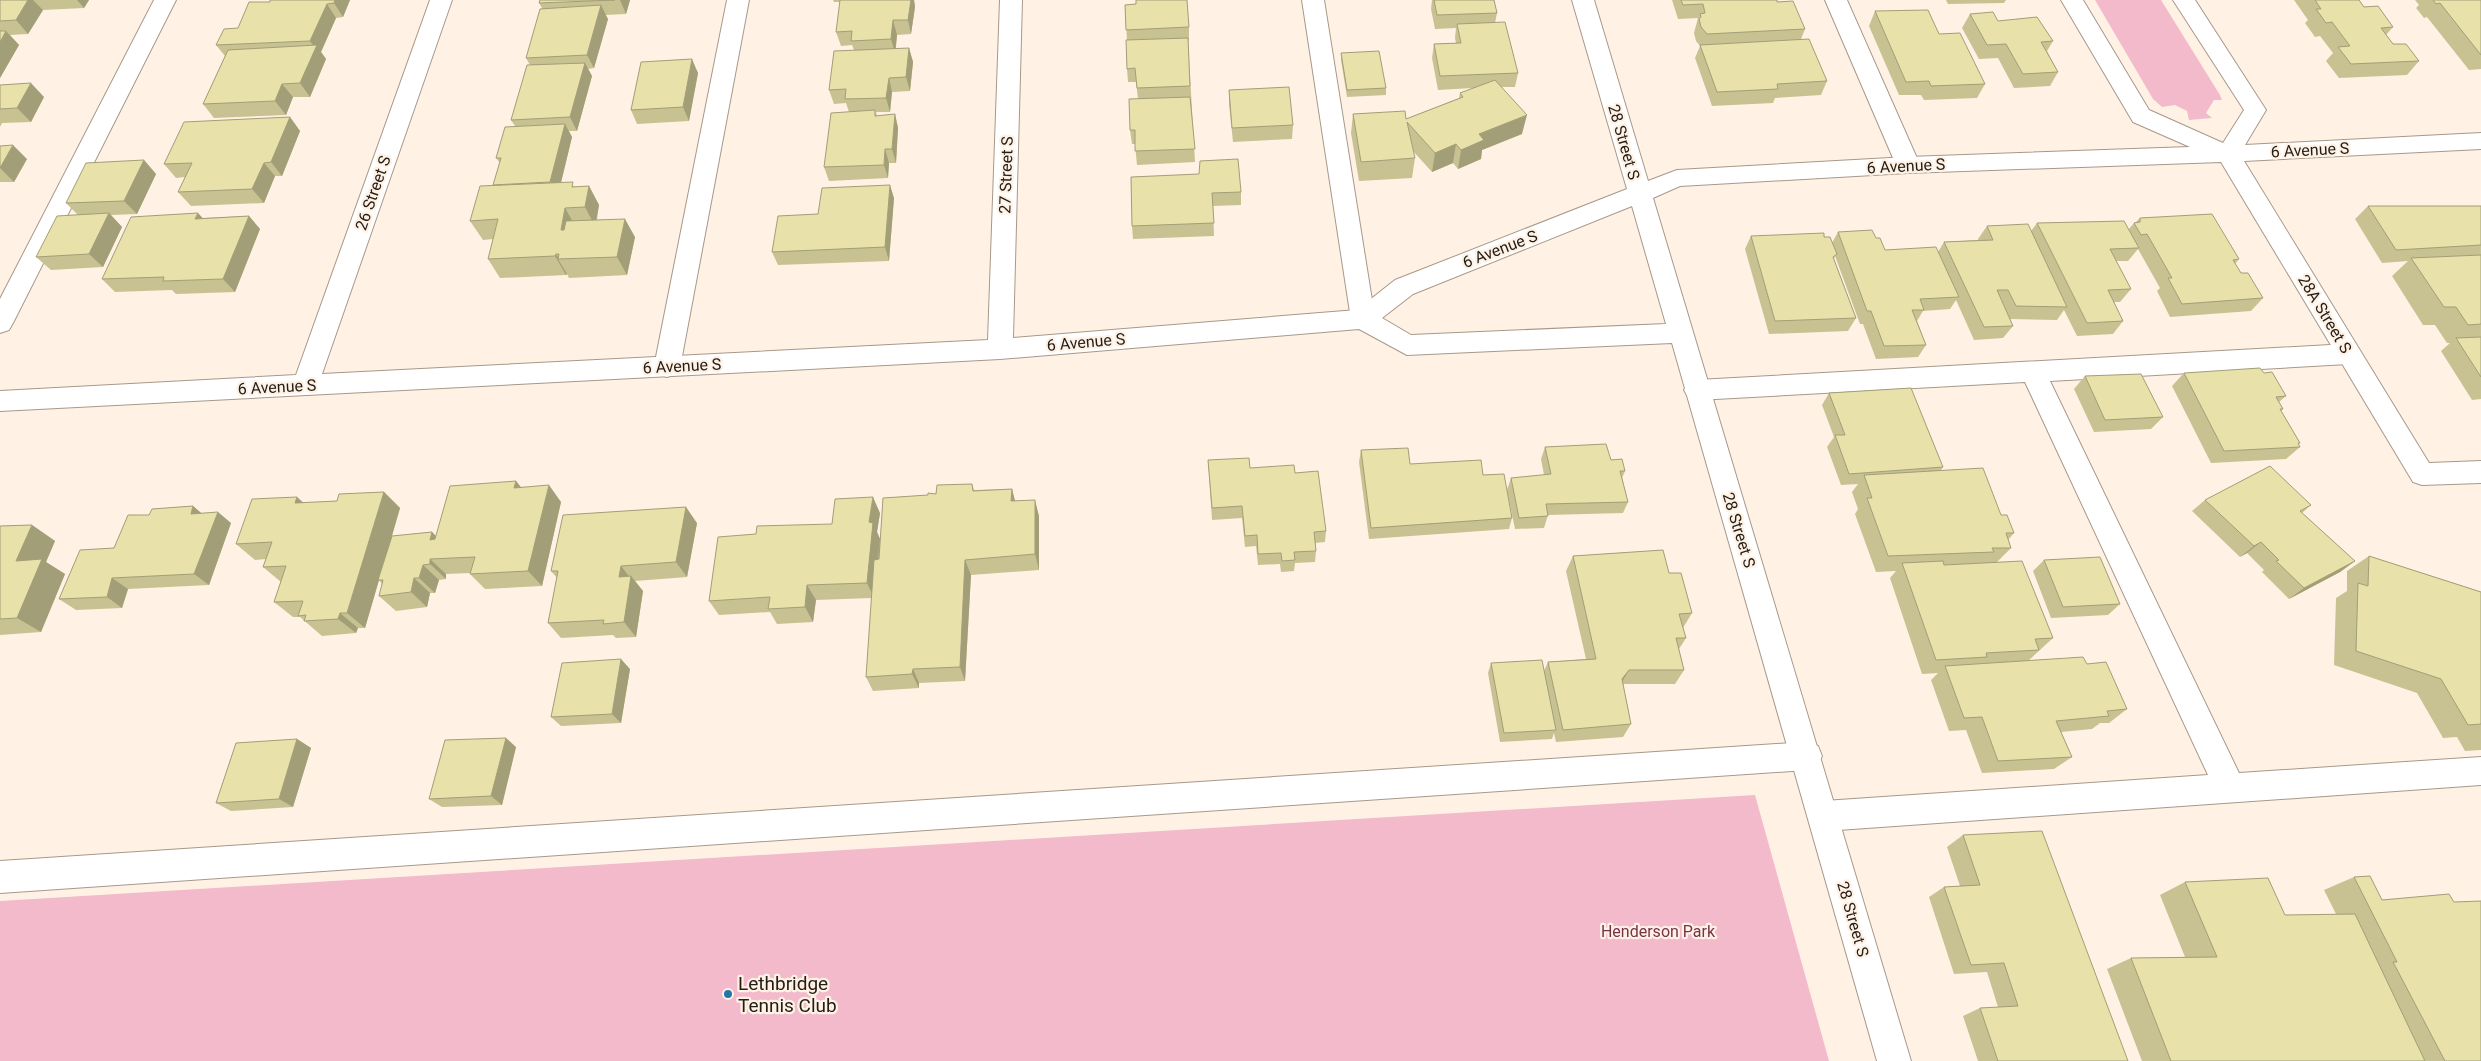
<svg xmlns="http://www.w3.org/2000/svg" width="2481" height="1061" font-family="Roboto,sans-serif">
  <rect width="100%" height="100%" fill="#fff2e5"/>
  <path fill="#f3bacc" d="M2095,0H2161L2220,95L2222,100H2214L2206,113L2212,118L2189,120L2187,111L2175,105L2162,107L2153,99Z
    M1755,795L1829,1061H0V901Z"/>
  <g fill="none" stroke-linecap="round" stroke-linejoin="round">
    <g stroke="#a7988a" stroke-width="2">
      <path id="lane" d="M154,0H176L13,323L9,330L0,333V299Z
        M727,0H749L680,367L676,374L667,377L658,374L654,367Z
        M1302,0H1324L1375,319L1372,326L1363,329L1354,326L1351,319Z
        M1825,0H1847L1920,165L1916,171L1908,173L1900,171L1896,165Z
        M2348,344L2357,347L2361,354L2357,361L2348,364L2050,381L2239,773L2481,757V785L1824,831L1813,827L1809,816L1813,805L1824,801L2208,775L2025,382L1697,400L1688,397L1684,390L1688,383L1697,380Z
        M1807,742L1818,746L1822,756L1818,766L1807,770L0,893V861Z"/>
    </g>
    <g stroke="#a7988a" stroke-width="2">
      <path id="street" d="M430,0H452L322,374L988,340L1000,0H1022L1013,338L1357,310L1395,280L1627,189L1572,0H1594L1648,181L1677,170L1908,157L2190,147L2133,122L2061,0H2083L2149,110L2223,143L2244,110L2173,0H2195L2266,110L2245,145L2481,133V149L2244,161L2429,463L2481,461V483L2422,485L2413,482L2221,162L1908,173L1680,186L1653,198L1911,1061H1877L1672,343L1407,355L1359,329L1000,359L0,411V391L296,375ZM1632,206L1666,324L1411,335L1382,318L1413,294Z"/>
    </g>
    <use href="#lane" fill="#fff" fill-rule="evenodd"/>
    <use href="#street" fill="#fff" fill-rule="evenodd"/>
  </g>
  <path fill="#c8c292" d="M0,0H89L84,8L43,10L28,34L10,35L19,45L0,78Z
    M350,0L343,17L336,18L321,52L326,59L310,97H293L286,115L214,118L203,104L225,56L216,45L238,28L270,2Z
    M540,0H630L626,14L605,15L608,19L594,68L588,69L592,76L577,131H569L572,137L561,182L576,187L589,186L599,205L597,220L635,237L627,275L569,278L567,274L566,275L500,278L488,259L493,239L483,240L470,221L494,185L500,163L496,158L515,126L511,120L530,65L526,58L542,8L539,3Z
    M833,0H914L915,7L911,34L897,35L896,48H909L913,62L910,91L892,92L890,112H876L877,116L895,114L898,128L896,163H889L888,178L829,181L824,167L849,112L846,103L834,104L829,90L854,50L852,45L841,46L836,32L840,2H834Z
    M1432,0H1494L1497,13L1495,23L1518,73L1515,87H1502L1522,134L1482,150L1481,159L1458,169L1453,163L1432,172L1413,151L1415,158L1412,178L1359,181L1351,133L1353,114L1406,119L1459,98L1460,93L1473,88L1438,90L1432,58L1434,44L1456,43L1455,38L1456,28L1435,29L1431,9Z
    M1672,0H1777V2L1805,29L1801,39L1827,81L1821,95L1775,98L1773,103L1712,106L1695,58L1700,46L1696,41L1694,33L1698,18L1678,19Z
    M1946,0H2006L2004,3L1948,4Z
    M2294,0H2359L2364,7L2393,27L2386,35L2393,44L2419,61L2407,75L2339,78L2326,61L2333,53L2320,36L2315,37L2305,23L2308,20Z
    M2415,0H2481V69L2469,70L2427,17L2424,18L2416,8L2419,5Z
    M1136,4L1189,27V41H1188L1195,162L1137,165L1135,144H1132L1130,130L1138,99L1136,82H1128L1127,69V40L1125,5Z
    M1875,11L1939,34L1985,84L1977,98L1924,100L1921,95H1899L1869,26Z
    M1970,14L1998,21L2053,41L2047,51L2058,72L2050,86L2014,88L1998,58L1979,59L1962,28Z
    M1341,53L1386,88V95L1347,97L1341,60Z
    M698,73L689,121L637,124L631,110Z
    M0,85L44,97L31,122L2,123L0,127Z
    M1229,90L1293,125L1292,139L1233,142L1229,104Z
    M290,117L300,131L282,176H275L264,203L191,206L178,192L185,177L176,178L164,164Z
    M0,146L27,159L14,182H0Z
    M144,160L156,174L137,214L111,215L122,227L103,267L51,270L36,257L78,215L66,203Z
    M1131,177L1241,192V205L1213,206L1214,236L1133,239L1132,226Z
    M894,198L889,261L778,265L772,252L818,214Z
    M2368,206H2481V399L2472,400L2441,351L2450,343H2447L2435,325H2423L2392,276L2408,261L2382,263L2355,219Z
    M249,216L260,229L235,292L176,294L172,290L115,292L102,279L203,218Z
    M2140,218L2239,259L2235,264L2241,273L2263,298L2251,311L2170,317L2157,291L2160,288L2138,249L2128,261H2116L2131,289L2120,302H2114L2123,321L2113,334L2077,336L2064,310L2057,320L2010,319L2013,326L2003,338L1974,340L1956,300L1950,309L1923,311L1917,321L1926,345L1918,357L1876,359L1863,324H1860L1835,256L1834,259L1856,318L1848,331L1769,334L1745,249L1751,236L1824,237L1832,243L1838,232L1876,238L1885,250L1938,252L1944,242L1978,240V239L1987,226L2031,231L2037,223L2129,229L2134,223L2136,222Z
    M2184,373H2264L2286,396L2279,402L2283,409L2281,411L2300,443L2298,444L2300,447L2286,459L2211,463L2172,386Z
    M2085,376L2163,417L2151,429L2094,432L2074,389Z
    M1829,393L1943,467L1941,470L2001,515L2014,533L2008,540L2011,548L1997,562L2053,638L2028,661L2087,664L2127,709L2109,723H2100L2092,729L2061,732L2072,757L2054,769L1982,773L1966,730L1949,731L1931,680L1938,673L1922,674L1890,578L1896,571L1876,572L1855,514L1858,509L1852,492L1858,484L1841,485L1827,447L1834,437L1822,405Z
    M1545,447L1611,460L1625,471L1622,478L1628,502L1623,513L1548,515L1544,528L1515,529L1507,490L1511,478L1544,475L1541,459Z
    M1361,450L1410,464L1483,475L1512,518L1509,529L1369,539L1359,462Z
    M1208,460L1250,468L1326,531L1325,542L1315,543L1316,551L1315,562L1295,563L1294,571L1281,572L1280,564L1258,565L1256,546L1245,547L1242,518L1212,520Z
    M516,481L521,487L561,502L542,586L485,589L470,574L471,573L446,574V579L439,580L435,593H430L427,607L396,611L379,596L382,584L379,580L365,628H358L356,633L322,636L300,617H293L274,602L281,582L263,567L266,559L255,560L236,544L303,503L337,501L384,492L400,508L392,536L432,532L436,536Z
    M972,484L974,490L1012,489L1015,501L1039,516V570L971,575L965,681L919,683V688L873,691L866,677L872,598L816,600L813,622L777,624L770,612L719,615L709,601L756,534L832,524L880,513L877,532L880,539L928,495L936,494Z
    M2205,500L2311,505L2302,513L2355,561L2340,572L2289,599L2262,572L2264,570L2247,553L2240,557L2192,511Z
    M193,506L201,513L231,523L209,585L128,589L122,608L76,610L59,599L149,515Z
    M697,523L687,577L635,581L643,591L636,637L616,638L613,635L561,638L548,623L557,578L551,571Z
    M32,525L55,541L46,562L65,574L41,632L0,635V526Z
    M1573,556L1669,573L1692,613L1683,628L1686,638L1679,649L1684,670L1675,684H1623L1631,724L1623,737L1556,742L1554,733L1552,739L1500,742L1488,673L1491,663L1544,671L1548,662L1586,659L1566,571Z
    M2369,556L2481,592V750L2465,751L2457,737L2443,738L2417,693L2334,665L2336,598L2347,591V571Z
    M2044,560L2120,604L2108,615L2051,618L2033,571Z
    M630,669L621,723L561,726L551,717Z
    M297,739L311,748L293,807L231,811L216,803Z
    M516,747L502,805L442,807L429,799Z
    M1963,835L2128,1061H1978L1963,1016L1980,1008L1998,1007L1987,972L1954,974L1929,897L1944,887L1960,886L1947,847Z
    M2354,877L2382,900L2481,1061H2142L2107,969L2131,958L2185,957L2160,895L2185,882L2285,915L2336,914L2324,890Z"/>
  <path fill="#a29e77" d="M28,0H33L43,10L28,34L16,20Z
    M77,0H89L84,8Z
    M335,0H350L343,17L334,3Z
    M620,0H630L626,14Z
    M911,0H914L915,7L911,34L908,20Z
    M327,4L336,18L321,52L326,59L310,97L300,83L315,48L310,41Z
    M601,5L608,19L594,68L587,55Z
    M893,20L897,35L895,53L891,39Z
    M6,31L19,45L0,78V42Z
    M909,48L913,62L910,91L906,77Z
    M692,59L698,73L689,121L683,107Z
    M585,63L592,76L577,131L570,117Z
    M889,78L892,92L890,112L886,98Z
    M31,83L44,97L31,122L17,108Z
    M282,84L293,97L286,115L275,101Z
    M895,114L898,128L896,163L892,149Z
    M1527,115L1522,134L1482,150L1481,159L1458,169L1461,150L1479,134Z
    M290,117L300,131L282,176L271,162Z
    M565,124L572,137L558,195L550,182Z
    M1456,144L1453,163L1432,172L1435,153Z
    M13,145L27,159L14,182L0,168Z
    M885,149L889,163L888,178L884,165Z
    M144,160L156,174L137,214L124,201Z
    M264,163L275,176L264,203L252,189Z
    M890,185L894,198L889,261L885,247Z
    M589,186L599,205L595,226L585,207Z
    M565,208L576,227L572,249L561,230Z
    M109,213L122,227L103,267L89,254Z
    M198,213L210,226L195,219Z
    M249,216L260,229L235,292L223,279Z
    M625,219L635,237L627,275L617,257Z
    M556,254L559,259H558L567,274L566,275L555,256Z
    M516,481L529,498L514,488Z
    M549,485L561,502L542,586L528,571Z
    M1012,489L1016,505L1011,501Z
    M384,492L400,508L365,628L347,613Z
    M297,497L315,513L295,503Z
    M873,497L880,513L877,532L880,539L874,598L867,583L869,522Z
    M1035,500L1039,516V570L1035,554Z
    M193,506L207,518L191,514Z
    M686,507L697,523L687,577L676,562Z
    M218,512L231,523L209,585L194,574Z
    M32,525L55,541L46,562L65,574L41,632L17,618L16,561Z
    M432,532L447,548L430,540Z
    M2261,542L2247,553L2240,557L2254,546Z
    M430,559L446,574V579L430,564Z
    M965,560L971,575L965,681L960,667Z
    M2355,561L2340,572L2289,599L2304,588Z
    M423,565L439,580L435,593L419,578Z
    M621,566L631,579V576L643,591L636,637L624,622L619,577Z
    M112,578L128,589L122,608L107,597Z
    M414,578L430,593L427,607L411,592Z
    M807,585L816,600L813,622L805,607Z
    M340,613L358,628L356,633L338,619Z
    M621,659L630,669L621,723L612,714Z
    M913,669L919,683V688L912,674Z
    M1629,670L1621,684L1622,679Z
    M506,738L516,747L502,805L491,796Z
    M297,739L311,748L293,807L279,799Z"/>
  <path fill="#e8e1aa" stroke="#a29e77" d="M0,0H28L16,20L0,21Z
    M270,0H335L334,3L327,4L310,41L216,45L224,29L238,28L249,2H270Z
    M540,0H615L539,3Z
    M840,0H911L908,20H893L891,39L851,41L852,31L836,32Z
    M1136,0H1187L1189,27L1126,30L1125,5L1136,4Z
    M1434,0H1494L1497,13L1437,15Z
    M1681,0H1777V2L1793,1L1805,29L1707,34L1701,27L1699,19L1701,17L1700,14L1705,13L1703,4L1683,5Z
    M2315,0H2359L2364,7L2378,6L2393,27L2381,28L2393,44H2406L2419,61L2351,64L2338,47L2350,46L2332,22L2326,23L2316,9H2321Z
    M2433,0H2481V55L2440,3L2436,4Z
    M601,5L587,55L526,58L540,9Z
    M1928,10L1939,34L1960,33L1985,84L1931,86L1929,81L1906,82L1875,11Z
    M1993,12L1998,21L2037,17L2053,41L2041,42L2058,72L2023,74L2006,44L1987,45L1970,14Z
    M1505,22L1518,73L1440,76L1434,44L1461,43L1457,24Z
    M0,31H6L0,42Z
    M1188,38L1190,86L1137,88L1135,68L1127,69L1126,40Z
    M1809,39L1827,81L1777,84L1778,89L1717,92L1700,45Z
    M317,45L300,83L282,84L275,101L203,104L228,50Z
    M909,48L906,77L889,78L886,98L845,99L846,89L829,90L834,51Z
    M1379,51L1386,88L1347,90L1341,53Z
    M692,59L683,107L631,110L641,62Z
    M585,63L570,117L511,120L527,65Z
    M1495,80L1527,115L1479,134L1484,140L1461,150L1456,144L1435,153L1407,122L1415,158L1361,162L1353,114L1405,111L1406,119L1463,97L1460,93Z
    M31,83L17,108L0,109V85Z
    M1289,87L1293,125L1232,128L1229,90Z
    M1190,97L1195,149L1135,151V130H1130L1129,99Z
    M875,110V116L895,114L892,149H885L884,165L824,167L831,113Z
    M290,117L271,162L264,163L252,189L178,192L192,163L164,164L184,122Z
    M565,124L550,182L493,185L501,158H496L505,127Z
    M13,145L0,168V146Z
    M1238,159L1241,192L1212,193L1214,223L1132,226L1131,177L1199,174L1200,161Z
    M144,160L124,201L66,203L86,163Z
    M573,182L572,187L589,186L585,207L565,208L561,230H564L566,221L625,219L617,257L558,259L559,254H556L555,256L488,259L498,219L470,221L480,186Z
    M890,185L885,247L772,252L778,216L818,214L822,188Z
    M2368,206H2481V245L2396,250Z
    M109,213L89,254L36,257L57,216Z
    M198,213L195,219L249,216L223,279L163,281L164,277L102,279L131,217Z
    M2212,214L2239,259L2233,260L2241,273H2248L2263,298L2182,304L2168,278H2172L2147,234L2141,235L2134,223L2140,222V218Z
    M2124,221L2139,248L2110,249L2131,289L2108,290L2123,321L2087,323L2037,223Z
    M2028,224L2067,307L2016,306L2008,290H1997L2013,326L1984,327L1944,242L1993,240L1987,226Z
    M1872,230L1876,238H1880L1885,250L1936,247L1959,297L1920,299L1924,310H1912L1926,345L1884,346L1871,311H1867L1838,232Z
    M1824,233V237H1830L1837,254L1833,257L1856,318L1775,321L1751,236Z
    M2481,255V324L2468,325L2456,307H2444L2411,258Z
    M2481,337V377L2456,338Z
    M2260,368L2264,373L2272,372L2286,396L2276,397L2283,409H2280L2300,443H2298L2300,447L2224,451L2184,373Z
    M2141,374L2163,417L2105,420L2085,376Z
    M1911,388L1943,467L1849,474L1835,435H1845L1829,393Z
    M1606,444L1611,460L1622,459L1625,471H1620L1628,502L1546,504L1548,516L1519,518L1511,478L1551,474L1545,447Z
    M1408,448L1410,464L1481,460L1483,475L1504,474L1512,518L1371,528L1361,450Z
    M1249,458L1250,468L1294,465L1295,473L1318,471L1326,531L1314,532L1316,551L1294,552L1295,560L1282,561L1281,553L1258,554L1257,535L1245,536L1242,506L1212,508L1208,460Z
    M2270,466L2311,505L2300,511L2355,561L2304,588L2276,561L2279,560L2261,542L2254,546L2205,500Z
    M1983,468L2001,515H2007L2014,533H2006L2011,548H1992L1994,552L1888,556L1867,498H1872L1864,475Z
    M516,481L514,488L549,485L528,571L470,574L475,557L430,559V564L423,565L419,578H414L411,592L379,596L383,580H378L392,536L432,532L430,540L435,539L450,486Z
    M972,484L973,491L1012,489L1011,501L1035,500V554L965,560L960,667L913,669L912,674L866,677L874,560L879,559L883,498L928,495V493L936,494L937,485Z
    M384,492L347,613H340L338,619L304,621L306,615L298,616L303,601L274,602L286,566L263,567L272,542L236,544L252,499L297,497L295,503L337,501L339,494Z
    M873,497L869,522L873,523L867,583L807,585L805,607L768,609L770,597L709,601L718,537L756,534L757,526L832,524L835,499Z
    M193,506L191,514L218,512L194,574L112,578L107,597L59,599L80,550L114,548L128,515H149L152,509Z
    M686,507L676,562L621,566L619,577L631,576L624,622L603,624L604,620L548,623L558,571H551L563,515Z
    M32,525L16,561L42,559L17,618L0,619V526Z
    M1663,550L1669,573H1681L1692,613L1679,614L1686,638H1676L1684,670H1629L1622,679L1631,724L1563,730L1548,662L1596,659L1573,556Z
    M2369,556L2481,592V724L2468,725L2441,679L2356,651L2358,583L2368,586Z
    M2100,557L2120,604L2063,607L2044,560Z
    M1943,561L1944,565L2022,561L2053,638L2035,639L2039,650L1986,653L1987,657L1936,660L1902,563Z
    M2083,657L2087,664L2106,662L2127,709L2107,711L2109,716L2056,721L2072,757L1998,761L1982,717L1964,718L1945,666Z
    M621,659L612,714L551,717L562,663Z
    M1542,660L1556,730L1504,733L1491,663Z
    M506,738L491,796L429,799L445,740Z
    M297,739L279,799L216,803L236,743Z
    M2042,831L2128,1061H1998L1980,1008L2018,1006L2004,963L1971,965L1944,887L1980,885L1963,835Z
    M2370,876L2382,900L2449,894L2454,902L2481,901V1061H2445L2393,962H2397L2354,877Z
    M2268,878L2285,915L2355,914L2425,1061H2171L2131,958L2217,957L2185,882Z"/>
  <circle fill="#2477a8" stroke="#fff2e5" stroke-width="2" cx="728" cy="994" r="5"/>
  <g text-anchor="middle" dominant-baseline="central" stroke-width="4.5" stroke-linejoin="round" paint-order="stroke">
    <g font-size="16" fill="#221d17" stroke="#fff2e5">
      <text transform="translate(1624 142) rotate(74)">28 Street S</text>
      <text transform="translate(2310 150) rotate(-3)">6 Avenue S</text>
      <text transform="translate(1906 166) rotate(-3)">6 Avenue S</text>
      <text transform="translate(1006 175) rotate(-88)">27 Street S</text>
      <text transform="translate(373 193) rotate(-71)">26 Street S</text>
      <text transform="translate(1500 249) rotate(-21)">6 Avenue S</text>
      <text transform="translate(2325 314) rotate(59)">28A Street S</text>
      <text transform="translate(1086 342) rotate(-5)">6 Avenue S</text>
      <text transform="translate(682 366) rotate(-3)">6 Avenue S</text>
      <text transform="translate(277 387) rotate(-3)">6 Avenue S</text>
      <text transform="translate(1739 530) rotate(73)">28 Street S</text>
      <text transform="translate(1853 919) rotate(74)">28 Street S</text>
    </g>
    <g font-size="16" fill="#77324c" stroke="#fff2e5">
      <text x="1658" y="931">Henderson Park</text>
    </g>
    <g font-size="19" fill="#221d17" stroke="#fff2e5" text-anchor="start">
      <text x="738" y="983">Lethbridge<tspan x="738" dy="22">Tennis Club</tspan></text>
    </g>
  </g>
</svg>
